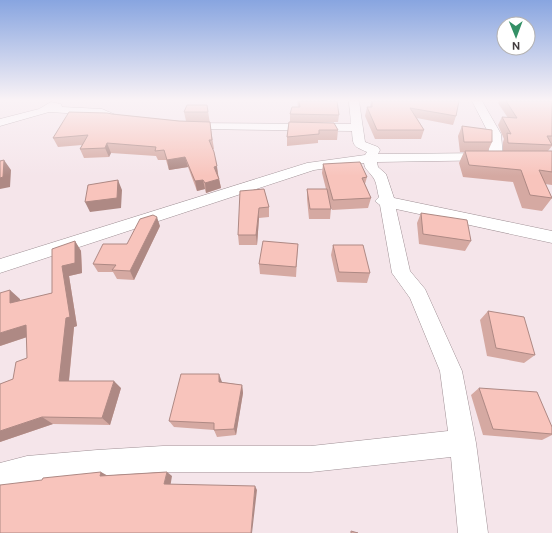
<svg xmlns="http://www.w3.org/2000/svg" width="552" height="533" font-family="'DM Sans',sans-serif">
  <rect width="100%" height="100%" fill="#f5e5ea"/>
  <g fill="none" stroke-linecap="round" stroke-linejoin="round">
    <g stroke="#a09196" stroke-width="1">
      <path id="minor" d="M349,101H359L365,142L378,147L380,150L378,154L489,153V134L472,101H482L501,134L503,157L501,160L377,162L378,167L386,174L394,198L552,231V243L396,209L410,271L425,289L462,371L476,443L488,533H458L451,457L311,472H163L97,476L27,484L0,491V463L27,456L97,450L163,446H311L448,431L440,371L410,298L392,273L380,205L375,201L379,197C377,191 377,181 372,176C368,170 365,170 364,163L314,170L0,273V259L307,163L365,155L367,152C353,146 353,146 352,131L186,129L182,128L180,126L182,124L186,123L351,124Z
        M51,102L61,104L62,107L102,109L118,116L131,118L133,120L131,122H115L100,115L49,112L0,126V119L39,109Z"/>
    </g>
    <use href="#minor" fill="#fff" fill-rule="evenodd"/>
  </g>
  <path fill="#d5a9a2" d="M297,101H337L339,115L338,122H290V114L298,107Z
    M371,101H459L456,116L453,125L417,118L424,130L421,139H375L365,116L367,107H370Z
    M499,101H552V146L548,151H552V185L545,184L552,198L542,211L522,208L513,182L463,177L459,163L464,152H460L458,136L462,126L492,142L488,151H503V142L504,139L498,125L502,117L508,118L498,103Z
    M207,105L214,149H213L221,188L206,193L205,189L197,191L188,167L169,170L166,160H158L156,156L111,153L109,157L84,158L80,149L82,145L58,147L53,138L112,114L179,121H186L184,112Z
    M289,122L338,130L337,140H318V143L287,146V137Z
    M323,164L367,177L365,184L371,198L368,208L332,210L331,208L330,219H309L307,199V189H326L322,173Z
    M264,189L269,207V217L259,218L257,245H239L238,235Z
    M421,213L471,241L465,251L419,244L417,223Z
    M160,226L134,280L117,279L113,272H98L93,264Z
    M75,241L81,251L82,273L69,276L77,326L74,327L69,381L121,388L110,425L53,424L0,442V384L13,379L27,358V337L0,346L20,299V301L52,293Z
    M298,244L296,277L260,274L259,264Z
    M333,245L370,273L367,283L337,282L331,255Z
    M488,311L535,355L524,363L487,356L480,320Z
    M222,382L242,385L243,393L236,435L217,437L214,430L174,427L169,421Z
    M479,388L552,427V435L542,440L483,435L471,395Z"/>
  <path fill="#ae8984" d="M107,143L111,153L109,157L105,148Z
    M185,157L188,167L169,170L167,160Z
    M4,160L11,170L10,187L0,189V178Z
    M217,166L218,176L214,167Z
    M219,179L221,188L206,193L205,183Z
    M118,180L122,190L121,208L90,212L85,202Z
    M203,180L205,189L197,191L195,181Z
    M259,208V218L257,245L256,235Z
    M157,217L160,226L134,280L130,271Z
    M75,241L81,251L82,273L69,276L77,326L74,327L68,389L59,381L62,266Z
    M10,290L20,299V313L10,303Z
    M26,325L36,334L0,346V333Z
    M219,374L222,382L221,390L219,382Z
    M114,381L121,388L110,425L102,418Z
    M242,385L243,393L236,435L234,429Z
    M42,417L53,424L0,442V431Z
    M101,472L110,477L100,476Z
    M167,472L172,476L170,488L164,484Z
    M255,486L257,490L252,533H251Z"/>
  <path fill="#f8c4bc" stroke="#ae8984" d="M299,101H337L339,115L290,114L292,107H300Z
    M372,101H459L456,116L410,108L424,130H377L367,107H372Z
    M506,101H552V136H547L552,145L508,143L507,133L511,134L502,117L517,118Z
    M187,105H207L208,112H184Z
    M69,112L107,113L112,114L179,121L210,122L212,140H209L214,152L217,166L214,167L219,179L205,183L203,180L195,181L185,157L167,160L164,150L155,151L156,147L107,143L105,148L80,149L88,135L53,138Z
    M289,122L334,123L338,130H319V134L287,137Z
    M462,126L492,130V142H464Z
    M465,151H552V172L539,170L552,198L530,195L521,170L469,165Z
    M4,160L3,177L0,178V161Z
    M360,162L367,177L362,178L371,198L333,200L323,164Z
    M118,180L117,198L85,202L88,185Z
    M264,189L269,207L259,208L256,235H238L240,191Z
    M307,189H327L331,209H310Z
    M421,213L467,220L471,241L423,234Z
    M153,215L157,217L130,271L112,270L116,265L93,264L103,244H127L140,219Z
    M75,241V263L62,266L70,317L66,318L59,381H114L102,418L42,417L0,431V384L13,379L16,362L27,358L26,325L0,333V293L10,290V303L52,293V249Z
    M263,241L298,244L296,267L259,264Z
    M333,245H363L370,273L339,272Z
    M488,311L524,317L535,355L496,348Z
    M181,374H219V382L242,385L234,429L214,430V423L169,421Z
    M479,388L537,392L552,427V434L493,429Z
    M101,472L100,476L167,472L164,484L255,486L251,533H0V485L42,480L43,478Z
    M351,531L358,533H351Z"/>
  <linearGradient id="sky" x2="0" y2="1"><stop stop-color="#88a5e0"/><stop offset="0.57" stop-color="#faf3f6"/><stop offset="1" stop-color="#faf3f6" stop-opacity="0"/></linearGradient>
  <rect width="552" height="176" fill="url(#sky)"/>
  <g transform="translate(516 36) rotate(179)"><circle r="19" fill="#ffffff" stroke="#b3b1b1"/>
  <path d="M0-3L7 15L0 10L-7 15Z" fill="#349066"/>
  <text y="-6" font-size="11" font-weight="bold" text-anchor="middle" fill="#413b3d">N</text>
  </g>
</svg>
